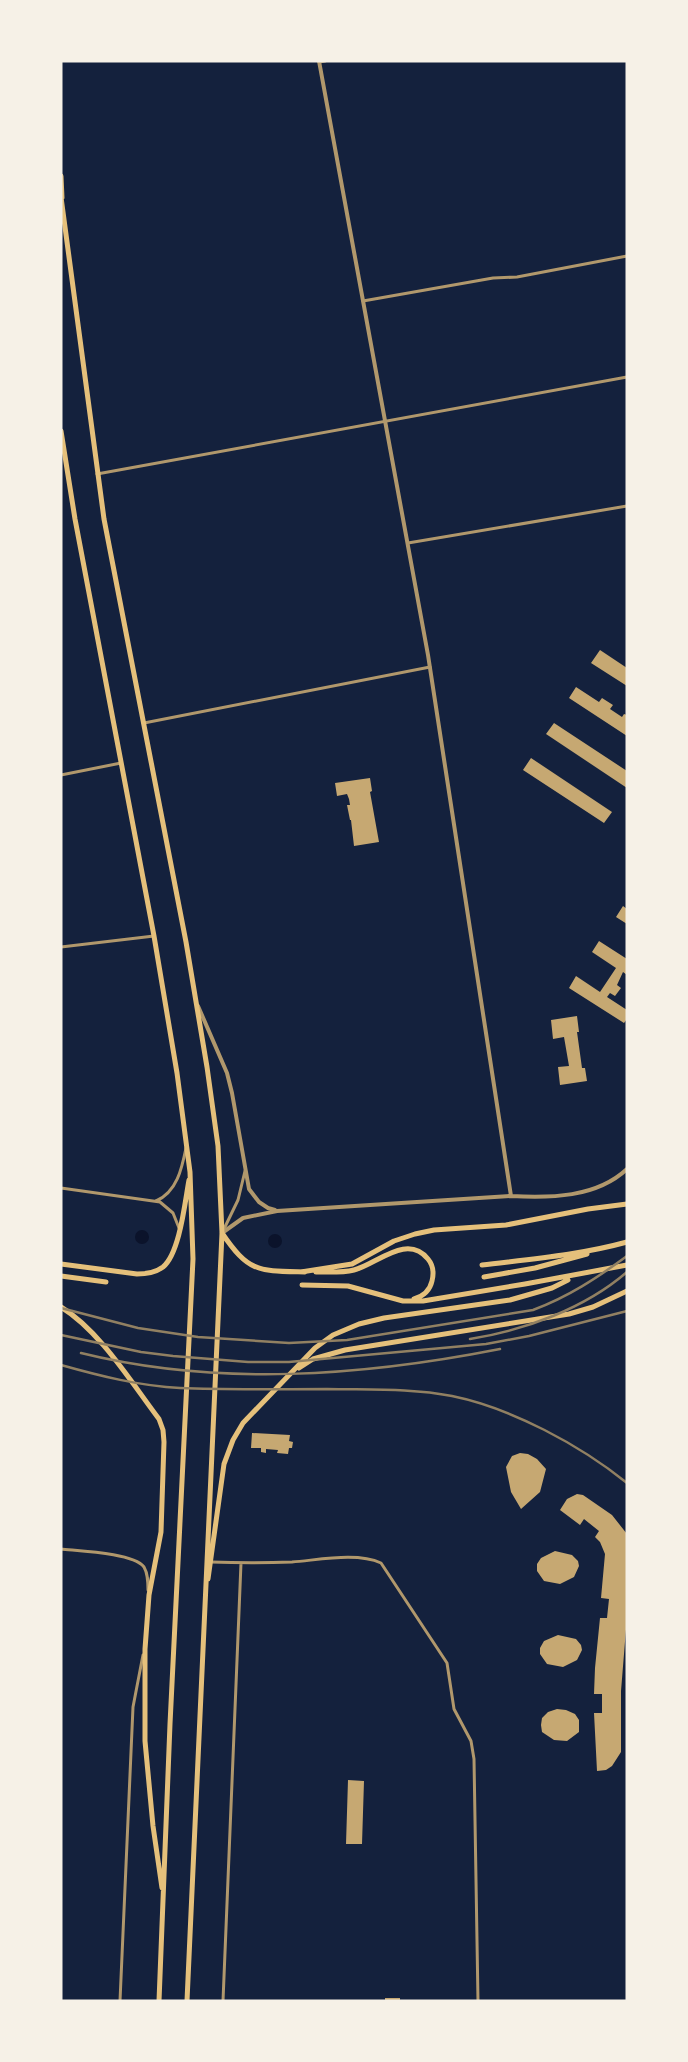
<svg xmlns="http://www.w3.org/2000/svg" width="688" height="2062" font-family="'IBM Plex Sans',sans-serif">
  <rect width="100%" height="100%" fill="#14213d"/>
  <path fill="#0b132b" d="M135 1237a7 7 0 1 1 14 0a7 7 0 1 1-14 0Z
    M268 1241a7 7 0 1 1 14 0a7 7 0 1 1-14 0Z"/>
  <path fill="#c6a872" d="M600,650L627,668V686L591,663Z
    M576,687L599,702L602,698L613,705L610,709L622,717L624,714L627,715V736L569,698Z
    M554,723L627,771V788L546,734Z
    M531,758L612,812L604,823L523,770Z
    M370,778L372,791L370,792L379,842L354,846L351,820H350L347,805H350L349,799L347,794L337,796L335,783Z
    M623,906L627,909V924L616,917Z
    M599,941L627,959V975L623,972L617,985L621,988L615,996L610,993L607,997L627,1010V1019L624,1023L569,988L576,976L600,992L616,968L592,952Z
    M577,1016L579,1032H577L582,1068H585L587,1081L560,1085L558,1067L569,1066L564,1037L553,1039L551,1020Z
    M252,1433L290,1435L289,1441L293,1442L292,1448H289L288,1454L277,1453L278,1450L266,1449V1453L261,1452V1448H251Z
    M520,1453L528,1454L537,1459L546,1469L540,1492L521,1509L511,1492L506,1467L512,1456Z
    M577,1494L583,1495L612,1515L627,1534V1617L621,1691V1752L612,1766L606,1770L597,1771L594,1713H602V1694H594L595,1668L600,1618H607L609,1599L601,1598L605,1554L600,1542L595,1537L599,1531L584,1519L580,1525L560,1510L567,1499Z
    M555,1551L572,1555L578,1561L579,1566L574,1577L560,1584L544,1581L537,1571V1564L541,1558Z
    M558,1635L576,1639L581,1645L582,1650L577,1660L563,1667L547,1664L540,1654V1648L544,1641Z
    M557,1709L566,1710L575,1714L579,1720V1732L567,1741L554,1740L542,1732L541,1725L542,1718L548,1712Z
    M348,1780L364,1781L362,1844H346Z
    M385,1998H400V2001H385Z"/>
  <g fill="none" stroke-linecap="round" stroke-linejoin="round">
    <path stroke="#b1986c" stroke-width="3" d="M319,62L325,61
      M363,301L493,278L517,277L627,256
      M97,474L627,377
      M408,543L627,506
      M144,723L430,667
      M61,775L121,763
      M61,947L154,936
      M61,1188L160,1202L173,1213L179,1228
      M156,1201C177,1192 182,1168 186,1148
      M223,1231L238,1200L245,1171
      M61,1549C79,1551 133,1553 144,1567C148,1574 148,1582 148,1590
      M211,1562C238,1563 265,1563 292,1562C319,1560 357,1552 381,1563L447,1663L454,1709L471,1741L474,1759L478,2001
      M120,2001L133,1707L143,1655
      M223,2001L241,1563"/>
    <path stroke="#b1986c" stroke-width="4" d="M319,61L428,655L511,1196
      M198,1006L227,1073L232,1093L249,1189L259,1202L268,1208L275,1210
      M222,1233L243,1218L277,1211L511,1196C550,1198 596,1198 627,1169"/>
    <path stroke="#e5c07b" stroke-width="5" d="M61,176L62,198
      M61,197L104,519L186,942L207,1067L218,1146L222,1233L187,2001
      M61,431L75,519L154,936L177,1073L190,1172L193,1259L170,1724L159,2001
      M222,1233C249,1273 259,1271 305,1272
      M61,1264L137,1274C146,1274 155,1273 163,1267C180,1253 185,1201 189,1180
      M482,1265C531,1259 580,1255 627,1242
      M301,1272L352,1264L394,1241L415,1234L434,1230L506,1225L588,1209L627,1204
      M316,1272C328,1272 342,1273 354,1270C377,1264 407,1233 428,1259C433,1265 434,1273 432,1281C430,1290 424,1296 414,1299
      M61,1276L106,1282
      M484,1277L535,1268L587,1254
      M302,1285L348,1286L403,1301H423L525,1284L627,1265
      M61,1307C100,1331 131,1382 159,1419L163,1430L164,1442L161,1532L149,1595L145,1649V1741L153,1826L162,1888
      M299,1368L313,1359L345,1350L569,1314L593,1307L627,1291
      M208,1579L224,1464L233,1440L243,1423L315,1348L333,1335L359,1324L384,1318L510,1300L552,1288L568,1280"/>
    <path stroke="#918062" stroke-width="2.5" d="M61,1308L138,1328L198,1337L289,1343L347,1340L533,1310C568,1297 597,1278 627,1256
      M61,1335L141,1352L173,1356L248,1362H289L486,1344L529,1336L627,1311
      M470,1339C525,1330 584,1309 627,1272
      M81,1353C218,1387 363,1376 500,1349
      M61,1365C100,1376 140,1386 180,1388C229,1390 278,1389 327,1389C369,1390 411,1388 452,1396C511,1408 580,1445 627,1483"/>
  </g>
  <rect width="688" height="2062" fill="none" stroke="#f6f1e7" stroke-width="125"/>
</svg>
